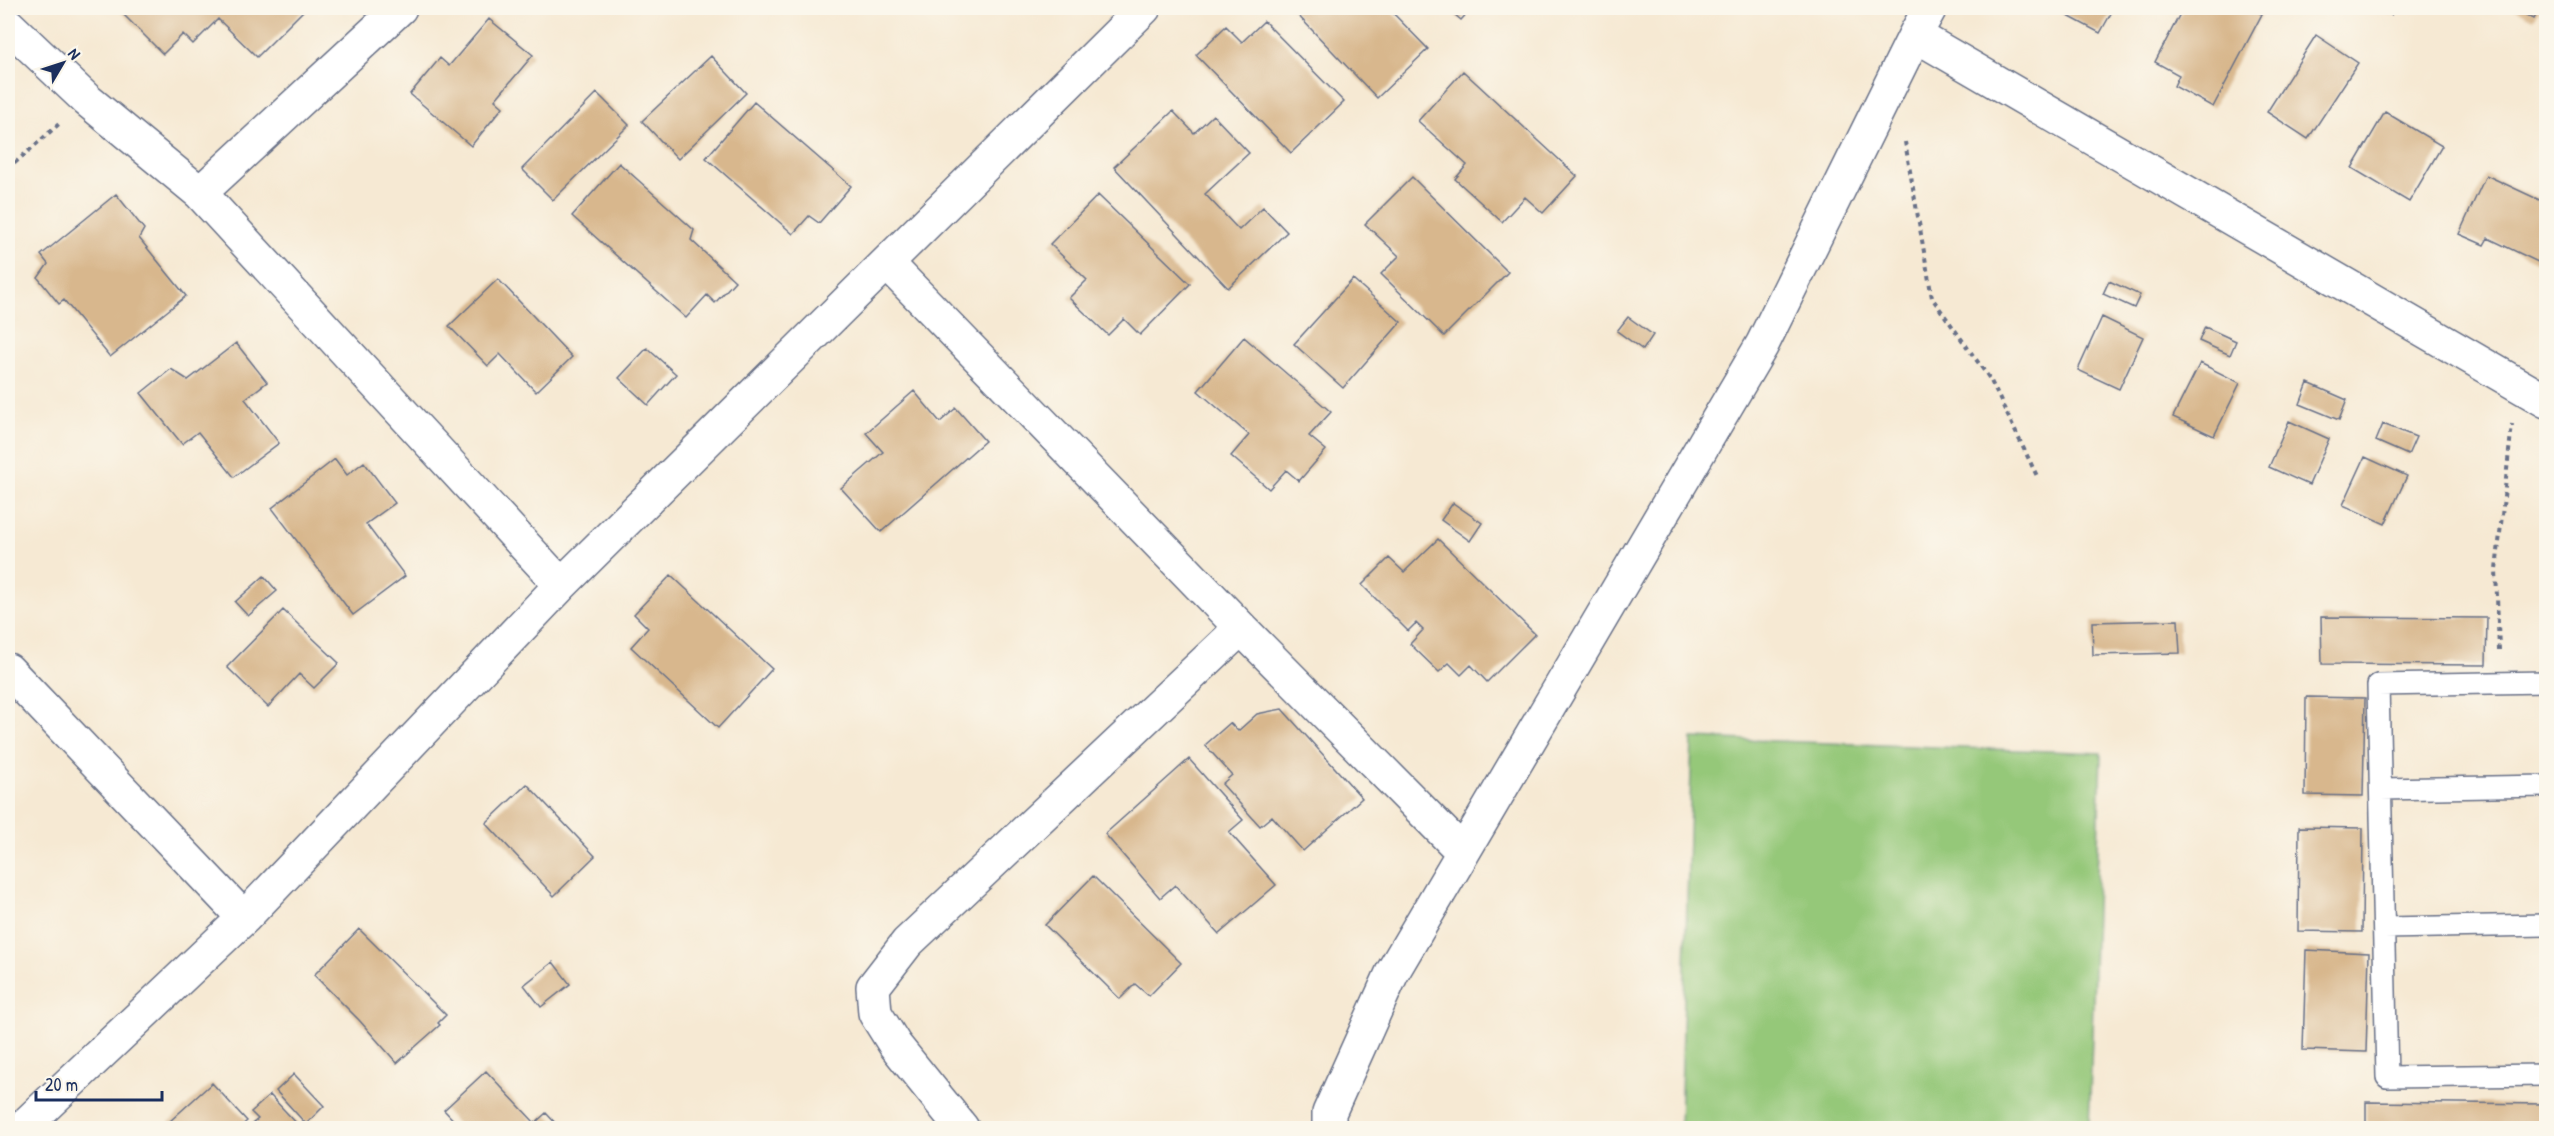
<svg xmlns="http://www.w3.org/2000/svg" width="2554" height="1136" font-family="'Patrick Hand',sans-serif">
  <rect width="100%" height="100%" fill="#fbf7ec"/>
  <filter id="ink" filterUnits="userSpaceOnUse"><feTurbulence type="fractalNoise" baseFrequency=".0167" numOctaves="2"/><feDisplacementMap in="SourceGraphic" scale="12" xChannelSelector="R" yChannelSelector="G"/><feConvolveMatrix kernelMatrix="1 2 1 2 8 2 1 2 1" color-interpolation-filters="sRGB"/></filter>
  <filter id="wash" filterUnits="userSpaceOnUse"><feTurbulence type="fractalNoise" baseFrequency=".008" numOctaves="4" result="noise"/><feDisplacementMap in="SourceGraphic" scale="24" xChannelSelector="R" yChannelSelector="G"/><feGaussianBlur stdDeviation="1.35" result="paint"/><feColorMatrix in="noise" values="0 0 0 0 0 0 0 0 0 0 0 0 0 0 0 0 0 1.4 0 .05"/><feComposite in="paint" operator="in"/></filter>
  <g filter="url(#wash)">
    <rect width="100%" height="100%" fill="#f6e9d3"/>
    <path fill="#95c879" stroke="#587c6c" stroke-width="1.5" d="M1692,738L2101,753L2089,1128H1680Z"/>
    <g id="blocks">
      <path fill="#d8b78d" d="M123,8H306L257,57L218,19L193,44L183,34L163,54L120,11Z
        M1291,8H1388L1428,49L1377,98Z
        M1447,8H1472L1461,20Z
        M2053,8H2114L2100,33Z
        M2183,8H2250L2262,14L2213,107L2174,86L2179,75L2155,62Z
        M2378,8H2395L2391,15Z
        M2512,8H2540L2534,19Z
        M489,19L533,55L495,100L503,107L471,146L410,94L440,58L449,66Z
        M1264,21L1344,102L1291,153L1196,55L1226,26L1242,42Z
        M2316,35L2358,63L2308,139L2267,112Z
        M711,56L746,93L678,159L642,121Z
        M1463,71L1577,176L1543,213L1525,197L1502,222L1455,179L1467,165L1418,121Z
        M597,93L629,125L553,200L522,169Z
        M754,102L851,186L819,223L809,216L793,234L706,158Z
        M1173,111L1194,133L1213,115L1249,153L1205,194L1239,230L1263,207L1287,232L1228,288L1114,167Z
        M2385,112L2442,146L2409,202L2352,168Z
        M619,163L694,230L691,240L735,281L715,303L707,295L686,318L572,216Z
        M2486,175L2546,203V250L2540,263L2488,238L2484,245L2459,234Z
        M1412,177L1508,272L1444,336L1381,274L1399,256L1365,224Z
        M116,194L144,229L139,238L186,296L110,357L64,300L59,304L38,278L48,264L41,255Z
        M1098,195L1190,284L1140,335L1124,319L1108,335L1069,298L1087,280L1050,244Z
        M498,279L572,357L536,392L500,354L488,366L449,326Z
        M1353,279L1401,322L1343,388L1294,344Z
        M2109,281L2140,295L2134,308L2103,294Z
        M1628,317L1653,335L1643,350L1617,331Z
        M2102,317L2143,337L2119,389L2078,370Z
        M2205,327L2236,341L2230,355L2199,341Z
        M1244,337L1331,412L1309,436L1326,450L1299,481L1286,470L1269,489L1231,456L1249,435L1198,391Z
        M236,343L267,382L245,399L279,443L234,477L198,432L182,444L141,393L171,369L188,380Z
        M647,348L676,374L648,405L619,378Z
        M2200,363L2240,383L2214,436L2173,417Z
        M2308,383L2347,400L2339,420L2300,404Z
        M914,391L940,422L956,408L985,441L881,532L841,488L883,452L866,433Z
        M2289,421L2329,439L2309,485L2269,467Z
        M2383,424L2416,437L2408,455L2376,441Z
        M2365,457L2407,476L2385,524L2343,505Z
        M335,459L347,475L364,462L395,503L366,524L405,576L353,615L272,508Z
        M1453,503L1482,523L1470,541L1441,520Z
        M1438,539L1535,634L1487,682L1471,665L1461,675L1449,663L1439,672L1410,644L1423,630L1416,623L1408,631L1362,585L1389,558L1404,572Z
        M671,575L772,669L718,728L631,647L648,628L634,614Z
        M264,576L277,591L248,616L235,602Z
        M283,610L339,663L314,688L299,674L268,707L227,667Z
        M2321,617L2487,618L2486,665L2322,664Z
        M2178,620L2180,653L2093,655L2092,622Z
        M2306,697L2365,698L2363,796L2305,795Z
        M1282,709L1362,798L1303,851L1272,816L1260,826L1222,784L1232,775L1205,745L1230,723L1238,731L1257,714Z
        M1189,759L1243,820L1229,832L1276,885L1219,934L1175,885L1160,898L1105,834Z
        M527,784L595,856L554,896L486,823Z
        M2299,827L2363,828L2362,932L2298,931Z
        M1093,876L1181,963L1149,996L1135,984L1120,999L1045,925Z
        M359,929L446,1015L438,1023L440,1025L397,1063L359,1020L314,975Z
        M2306,950L2369,953L2366,1052L2303,1050Z
        M553,962L570,984L541,1007L524,985Z
        M486,1071L535,1123L546,1113L560,1128H461L444,1110Z
        M294,1074L324,1106L306,1124L276,1091Z
        M212,1083L247,1121L239,1128H176L169,1122Z
        M270,1095L301,1128H247L258,1119L251,1112Z
        M2366,1102L2546,1104V1128H2366Z"/>
    </g>
  </g>
  <g filter="url(#ink)">
    <use href="#blocks" fill-opacity="0" stroke="#687087" stroke-width="1.5"/>
    <g fill="none" stroke-linecap="round" stroke-linejoin="round">
      <g stroke="#687087" stroke-width="24">
        <path id="service" d="M2546,682L2378,685L2387,1077L2546,1075
          M2381,789L2546,786
          M2384,928L2546,925"/>
      </g>
      <g stroke="#687087" stroke-width="36">
        <path id="minor" d="M1930,8L1915,35L2546,401
          M8,25L87,100L200,193L561,585
          M200,193L400,8
          M887,263L1241,628L1463,852
          M8,670L244,918
          M22,1128L244,918L561,585L1144,8
          M962,1128L895,1045L875,1013L873,987L907,943L1241,628
          M1329,1128V1113L1392,973L1762,345L1915,35"/>
      </g>
      <path stroke="#687087" stroke-width="4" stroke-dasharray="4.5 4.5" stroke-linecap="butt" d="M1905,142L1932,298L1990,379L2037,476
        M8,169L59,124
        M2499,650L2496,570L2512,424"/>
      <use href="#service" stroke="#fff" stroke-width="21"/>
      <use href="#minor" stroke="#fff" stroke-width="33"/>
    </g>
  </g>
  <rect width="2554" height="1136" fill="none" stroke="#fbf7ec" stroke-width="30"/>
  <g transform="translate(63 63) rotate(51)" stroke="#fbf7ec" stroke-width="4.5" paint-order="stroke">
  <path d="M0-4.5L10 22L0 15L-10 22Z" fill="#1b2f5e"/>
  <text y="-9" font-size="16" font-weight="bold" text-anchor="middle" fill="#1b2f5e">N</text>
  </g>
  <path d="M36 1091v9h126v-9" fill="none" stroke="#1b2f5e" stroke-width="3"/>
  <text x="45" y="1091" font-size="18" fill="#1b2f5e" stroke="#fbf7ec" stroke-width="4.5" paint-order="stroke">20 m</text>
</svg>
